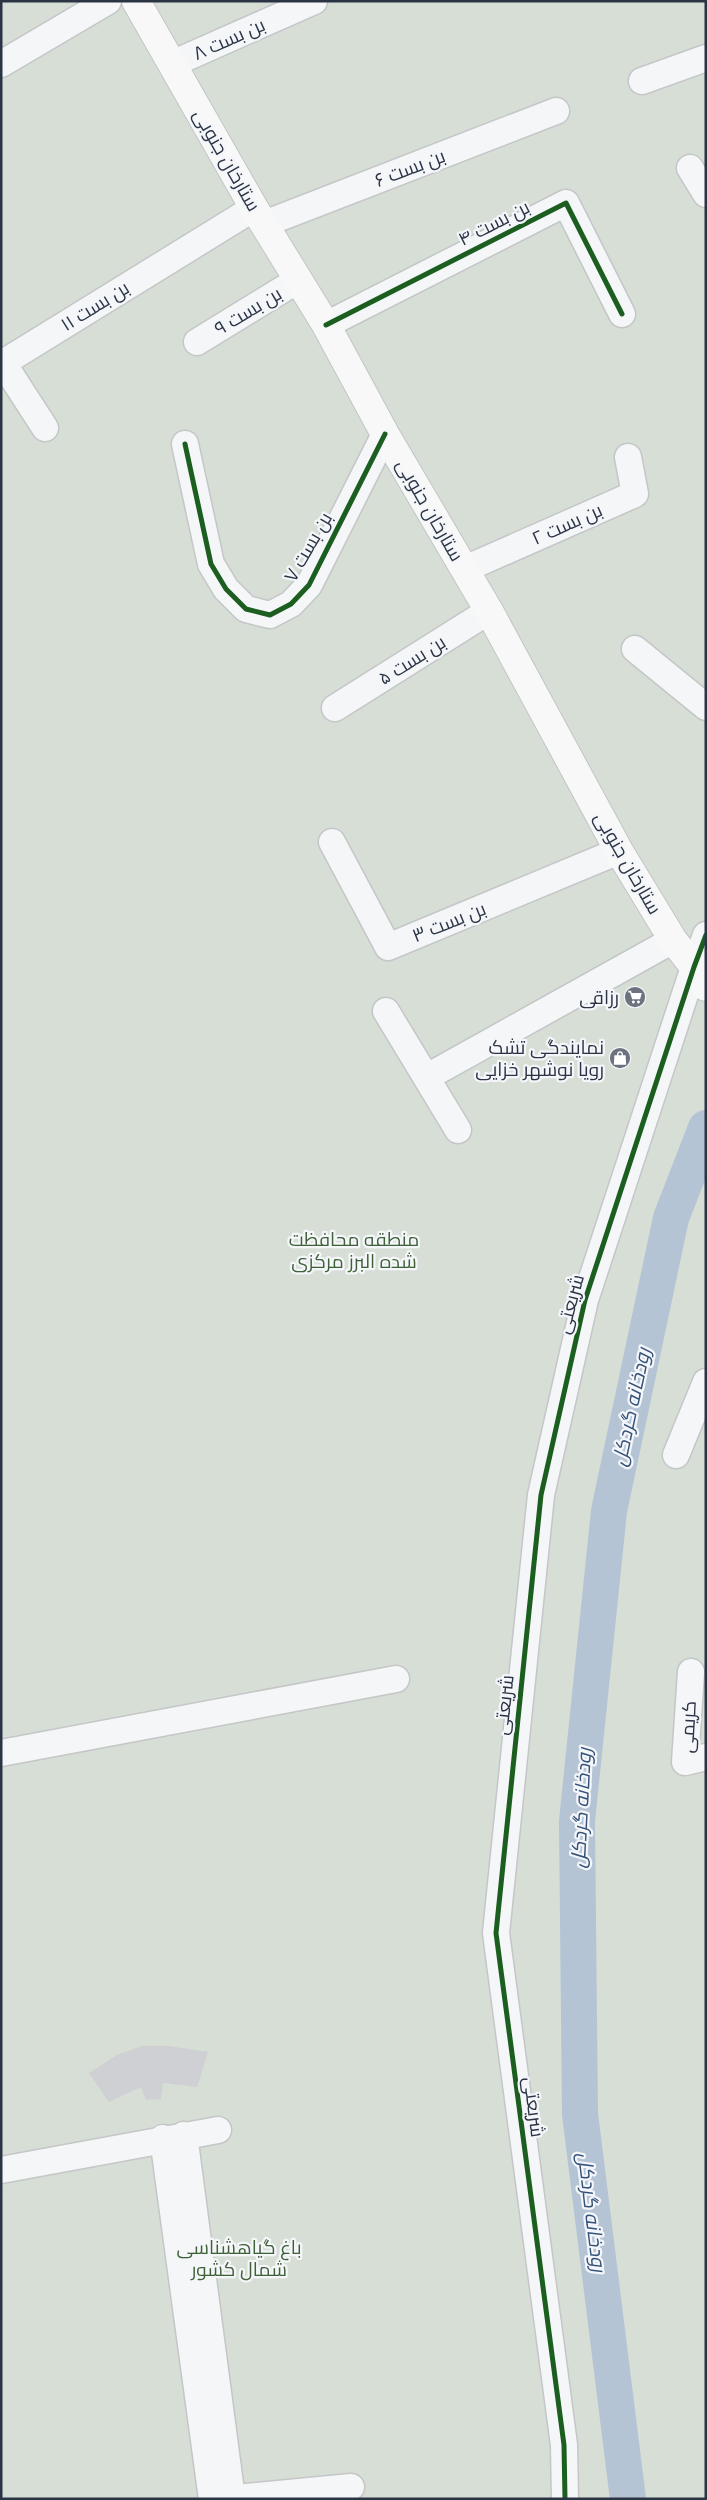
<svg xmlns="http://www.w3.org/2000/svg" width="707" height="2500" font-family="Figtree,Cairo,sans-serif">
  <rect width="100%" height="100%" fill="#e6e8ea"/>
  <path fill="#d6ded6" d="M1,1H706V2499H1Z"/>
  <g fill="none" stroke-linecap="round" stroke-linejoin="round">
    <path stroke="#b4c4d5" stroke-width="36" d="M628,2499L580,2114L577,1821L609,1511L671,1218L706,1128"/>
  </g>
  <path fill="#ced0d3" d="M142,2046H169L208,2052L197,2087L163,2083L161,2099L146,2100L141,2087L109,2102L89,2073L117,2055Z"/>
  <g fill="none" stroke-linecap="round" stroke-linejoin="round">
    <g stroke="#c4c6c8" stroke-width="29">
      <path id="minor" d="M1,64L108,1
        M172,64L314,1
        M642,81L706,58
        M690,168L706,194
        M264,224L556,111
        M326,325L566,203L622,314
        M197,342L298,280
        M45,428L3,363L254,208
        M185,444L211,564L226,589L246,609L270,615L291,604L309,585L385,434
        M465,569L635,494L628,457
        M635,649L706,707
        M335,708L489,611
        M332,842L388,947L619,851
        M386,1011L458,1130
        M427,1077L673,940
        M676,1455L706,1382
        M691,1672L685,1762L706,1757
        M1,1753L396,1679
        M184,2135L232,2499
        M163,2138L212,2499
        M1,2170L218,2130
        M225,2499L351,2487
        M565,2499L564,2445L496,1933L541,1495L585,1300L694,967L706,935"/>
    </g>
    <g stroke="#c2c5c8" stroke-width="30">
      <path id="major" d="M136,1L254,208L326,325L385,434L489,611L619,851L673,940L694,967L706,987"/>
    </g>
    <use href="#minor" stroke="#f5f6f7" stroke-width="26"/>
    <use href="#major" stroke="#f8f8f8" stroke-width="28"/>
    <g stroke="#f4f6f9" stroke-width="8">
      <path id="cycleway" d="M326,325L566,203L622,314
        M185,444L211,564L226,589L246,609L270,615L291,604L309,585L385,434
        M565,2499L564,2445L496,1933L541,1495L585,1300L694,967L706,935"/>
    </g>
    <use href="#cycleway" stroke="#1b5e20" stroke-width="5"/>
  </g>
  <defs>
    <g id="supermarket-disc" transform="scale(1.125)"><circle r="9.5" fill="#6c737f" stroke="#f4f6f9"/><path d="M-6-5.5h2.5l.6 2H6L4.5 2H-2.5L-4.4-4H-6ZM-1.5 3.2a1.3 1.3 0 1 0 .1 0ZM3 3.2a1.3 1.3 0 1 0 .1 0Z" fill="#fff"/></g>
    <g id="shop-disc" transform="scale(1.125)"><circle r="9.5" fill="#6c737f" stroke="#f4f6f9"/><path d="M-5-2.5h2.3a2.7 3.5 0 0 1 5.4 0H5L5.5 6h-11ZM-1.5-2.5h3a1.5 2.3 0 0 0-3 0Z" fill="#fff"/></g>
  </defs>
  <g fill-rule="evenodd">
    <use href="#supermarket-disc" x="635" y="997"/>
    <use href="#shop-disc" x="620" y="1058"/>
  </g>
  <g text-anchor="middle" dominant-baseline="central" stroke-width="4.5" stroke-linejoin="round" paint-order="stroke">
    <g font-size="19" fill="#2b3445" stroke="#f4f6f9">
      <text transform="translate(229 39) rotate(-24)">بن بست ۸</text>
      <text transform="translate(227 160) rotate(60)">ستارخان جنوبی</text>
      <text transform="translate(410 168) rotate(-21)">بن بست ۶</text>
      <text transform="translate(494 223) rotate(-27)">بن بست ۴</text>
      <text transform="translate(95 306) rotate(-32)">بن بست ۱۱</text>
      <text transform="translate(248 311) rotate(-31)">بن بست ۹</text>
      <text transform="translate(430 510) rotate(60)">ستارخان جنوبی</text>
      <text transform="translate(567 524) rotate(-24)">بن بست ۲</text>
      <text transform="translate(308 547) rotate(-60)">بن بست ۷</text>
      <text transform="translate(412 660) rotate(-32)">بن بست ۵</text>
      <text transform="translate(628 863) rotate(60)">ستارخان جنوبی</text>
      <text transform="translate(449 922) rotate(-22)">بن بست ۳</text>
      <text transform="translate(570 1304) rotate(-75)">شریعتی</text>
      <text transform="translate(504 1705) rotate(-84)">شریعتی</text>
      <text transform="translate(688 1727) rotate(-87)">کریمی</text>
      <text transform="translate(534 2107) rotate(83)">شریعتی</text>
    </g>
    <g font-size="19" fill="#2b3445" stroke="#f4f6f9" text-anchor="end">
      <text x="619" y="997">رزاقی</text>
      <text x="604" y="1047">نمایندگی تشک<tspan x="604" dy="22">رویا نوشهر خزایی</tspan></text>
    </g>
    <g font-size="19" fill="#3f6138" stroke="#f4f6f9">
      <text x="354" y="1239">منطقه محافظت<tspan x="354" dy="22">شده البرز مرکزی</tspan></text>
      <text x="239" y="2247">باغ گیاهشناسی<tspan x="239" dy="22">شمال کشور</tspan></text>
    </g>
    <g font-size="20" font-style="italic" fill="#34527a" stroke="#f4f6f9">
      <text transform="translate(631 1407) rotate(-78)">رودخانه گردکل</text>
      <text transform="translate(581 1808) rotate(-87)">رودخانه گردکل</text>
      <text transform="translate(592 2212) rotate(83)">رودخانه گردکل</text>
    </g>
  </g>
  <rect width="707" height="2500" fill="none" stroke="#2b3445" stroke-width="5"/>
</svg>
